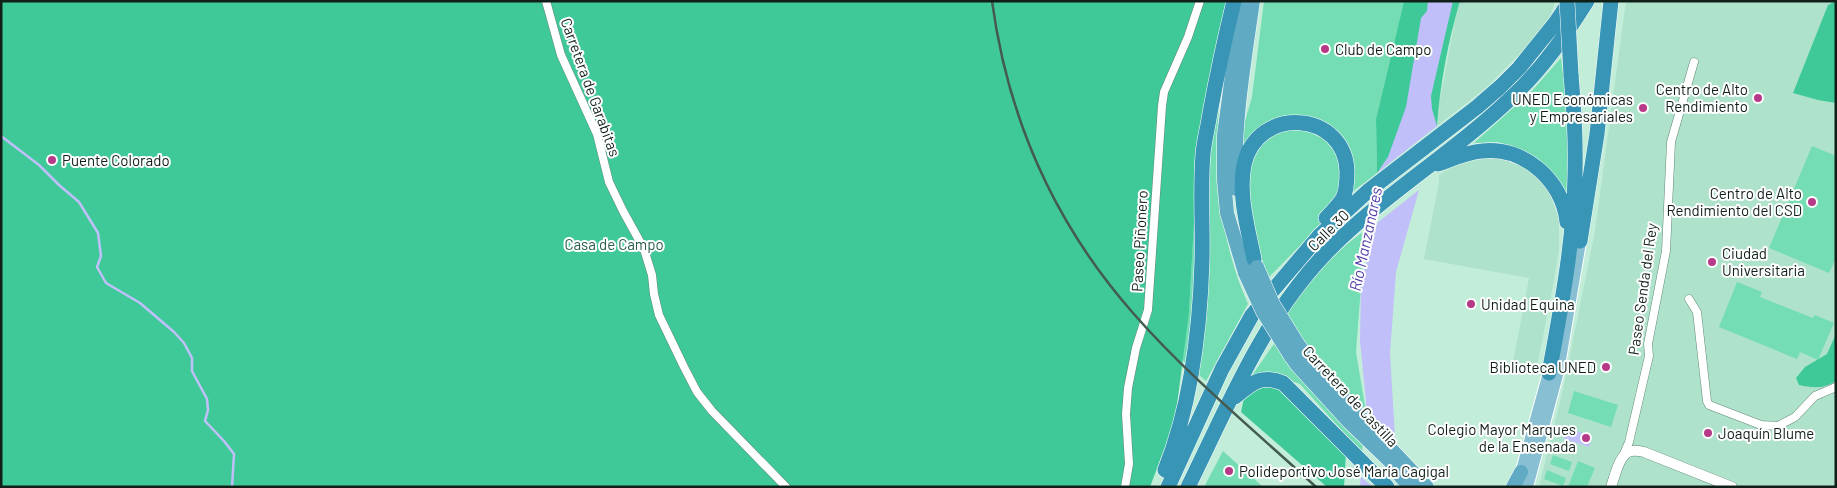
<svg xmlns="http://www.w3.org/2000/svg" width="1837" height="488" font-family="Barlow,sans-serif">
  <rect width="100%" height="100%" fill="#c2edd9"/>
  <path fill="#afe2cb" d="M1460,1H1555L1550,17L1525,48L1488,86L1437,126L1439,105L1455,20Z
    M1626,1H1836V487H1539L1564,385L1595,231Z
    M1485,157L1501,158L1513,161L1531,170L1549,191L1559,219V250L1554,280L1537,367L1513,362L1529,278L1424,259L1439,183V175L1457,164Z"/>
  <path fill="#74ddb3" d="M1264,1H1404L1376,119L1377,173L1356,189L1268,278L1252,225L1241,148L1245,121L1252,97Z
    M1561,58C1568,104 1570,149 1567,195L1524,153L1498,142L1474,143L1531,92Z
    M1219,105C1215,172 1220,243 1248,304L1206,381L1179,357L1189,312L1194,220Z
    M1812,146L1836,156V258L1829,273L1769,248Z
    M1373,226L1363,260L1356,352L1366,412L1299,337L1286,313C1310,283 1338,245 1373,226Z
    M1737,282L1762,292L1760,297L1813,318L1815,315L1834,323L1818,360L1800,352L1797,359L1719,327Z
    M1274,344L1363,444L1362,453L1300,384L1274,375L1251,377Z
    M1574,391L1618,405L1611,427L1568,413Z
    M1223,451L1263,487H1204Z
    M1553,455L1572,462L1569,471L1550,464Z
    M1578,461L1595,468L1587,487H1568Z
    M1547,470L1566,478L1563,486L1544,479Z"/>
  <path fill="#3fc999" d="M1,1H1227L1198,152L1189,312L1175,420L1150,487H1Z
    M1404,1H1460C1448,41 1440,85 1437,126L1377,173L1376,119Z
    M1836,1V103L1818,100L1793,93L1828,5Z
    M1836,334V381C1823,389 1813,388 1799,385L1796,378L1805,367L1827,354Z
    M1262,386L1277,388L1293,399L1346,453L1344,487H1327L1241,412L1244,398Z"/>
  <path fill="#c1bffa" d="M1428,1H1453L1431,96L1432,109L1437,126L1396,272L1390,353L1398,487H1360L1366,401L1360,341L1361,282L1372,243L1377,173L1388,157L1406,107L1421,18L1427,11Z
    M1567,428L1592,436L1589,447L1564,439Z"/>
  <path fill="#c2edd9" d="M1437,126L1419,190L1373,226L1377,173Z
    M1366,412L1396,442L1398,487H1373L1360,476Z"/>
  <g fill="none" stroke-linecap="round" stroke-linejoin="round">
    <path stroke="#c1bffa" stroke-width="2.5" d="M1,136L39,165L59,185L79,202L98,233L101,256L97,267L106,283L140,303L174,332L184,343L192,358V371L207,399L208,410L205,421L224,441L234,454L232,487"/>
    <g stroke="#618977" stroke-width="9">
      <path id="minor" d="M546,1L561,55L597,134L609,182L623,211L644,249L652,275L654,294L659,315L684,367L697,392L712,411L786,487
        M1689,299L1697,312L1707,401L1709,405L1761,425L1778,426L1795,417L1815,396L1836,387
        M1623,456L1629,442L1649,356L1648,344L1666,251L1671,142L1694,62
        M1125,487L1129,464L1126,414L1128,388L1136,348L1148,310L1162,106L1164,92L1188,37L1200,1"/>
    </g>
    <g stroke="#618977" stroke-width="11">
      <path id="tertiary" d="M1611,487C1615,476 1619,454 1631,451C1636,450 1640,451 1644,452L1732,487"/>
    </g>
    <g stroke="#fff" stroke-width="14">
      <path id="primary" d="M1519,481L1549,373
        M1527,487L1558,371L1580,242"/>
    </g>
    <g stroke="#fff" stroke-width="15">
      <path id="trunk" d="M1242,1L1224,135V180L1227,213L1245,273
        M1236,189C1233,126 1244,64 1253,1
        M1299,346L1320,374L1427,487
        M1290,355L1297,365L1349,422L1401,472
        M1392,467L1410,487
        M1513,487L1521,472"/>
    </g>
    <g stroke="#fff" stroke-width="16">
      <path id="motorway" d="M1438,164C1452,159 1467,152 1482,151C1524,146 1563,181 1567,222
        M1580,241L1597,134L1611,1
        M1254,259C1248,229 1238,195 1244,165C1257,104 1346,111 1347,172C1347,180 1347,190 1343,198C1339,205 1332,212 1326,218
        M1549,373C1561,308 1574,241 1575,175C1576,142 1574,108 1571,75
        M1235,397C1252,383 1261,374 1283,383L1387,487
        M1165,470C1191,405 1200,331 1202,261C1203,225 1200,190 1203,154C1204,141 1208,127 1210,113C1217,75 1225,38 1234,1
        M1168,487L1222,369L1252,315L1319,236L1368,191L1477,107L1500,87L1519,68L1556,22L1570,1
        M1188,487C1228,406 1262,320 1325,254C1382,195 1454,153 1513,96C1543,68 1565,36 1587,1"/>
    </g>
    <use href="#minor" stroke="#fff" stroke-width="8"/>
    <use href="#tertiary" stroke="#fff" stroke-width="10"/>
    <use href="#primary" stroke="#88bfd3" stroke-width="12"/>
    <use href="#trunk" stroke="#60aac4" stroke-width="14"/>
    <use href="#motorway" stroke="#3895b6" stroke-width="15"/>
    <path stroke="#435b50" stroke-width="2.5" d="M992,1C1008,120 1054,223 1133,313C1188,376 1254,430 1316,487"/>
    <g stroke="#fff" stroke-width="15" stroke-linecap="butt">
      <path id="trunk-bridge" d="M1257,267L1273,304L1299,346
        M1245,273L1263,312L1290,355"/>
    </g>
    <g stroke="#fff" stroke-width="16" stroke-linecap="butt">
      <path id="motorway-bridge" d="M1567,1L1571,75"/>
    </g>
    <use href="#trunk-bridge" stroke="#60aac4" stroke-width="14"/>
    <use href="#motorway-bridge" stroke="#3895b6" stroke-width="15"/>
  </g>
  <g fill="#b73a89" stroke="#fff" stroke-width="2">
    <circle cx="1325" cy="49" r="5"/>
    <circle cx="1758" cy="98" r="5"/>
    <circle cx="1643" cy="108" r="5"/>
    <circle cx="52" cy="160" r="5"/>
    <circle cx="1812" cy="202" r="5"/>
    <circle cx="1712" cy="262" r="5"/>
    <circle cx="1471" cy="304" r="5"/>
    <circle cx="1606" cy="367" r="5"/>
    <circle cx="1708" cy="433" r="5"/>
    <circle cx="1586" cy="438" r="5"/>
    <circle cx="1229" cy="471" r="5"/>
  </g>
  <g text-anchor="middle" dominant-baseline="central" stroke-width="4" stroke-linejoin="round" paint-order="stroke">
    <g font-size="15" fill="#102019" stroke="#fff" text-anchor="start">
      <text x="1335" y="49">Club de Campo</text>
      <text x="1748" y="89" text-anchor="end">Centro de Alto<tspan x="1748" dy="17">Rendimiento</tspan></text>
      <text x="1633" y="99" text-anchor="end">UNED Económicas<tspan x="1633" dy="17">y Empresariales</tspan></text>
      <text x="62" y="160">Puente Colorado</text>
      <text x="1802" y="193" text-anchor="end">Centro de Alto<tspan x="1802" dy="17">Rendimiento del CSD</tspan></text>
      <text x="1722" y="253">Ciudad<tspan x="1722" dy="17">Universitaria</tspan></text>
      <text x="1481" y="304">Unidad Equina</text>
      <text x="1596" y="367" text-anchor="end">Biblioteca UNED</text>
      <text x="1576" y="429" text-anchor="end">Colegio Mayor Marques<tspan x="1576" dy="17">de la Ensenada</tspan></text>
      <text x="1718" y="433">Joaquín Blume</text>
      <text x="1239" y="471">Polideportivo José María Cagigal</text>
    </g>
    <g font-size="15" fill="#102019" stroke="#fff">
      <text transform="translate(591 87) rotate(70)">Carretera de Garabitas</text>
      <text transform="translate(1328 230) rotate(-45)">Calle 30</text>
      <text transform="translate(1139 241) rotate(-87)">Paseo Piñonero</text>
      <text transform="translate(1642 289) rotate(-82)">Paseo Senda del Rey</text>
      <text transform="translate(1351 396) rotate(47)">Carretera de Castilla</text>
    </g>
    <g font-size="15" fill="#295e4a" stroke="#fff">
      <text x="614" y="244">Casa de Campo</text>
    </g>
    <g font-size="16" font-style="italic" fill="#503daa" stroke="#fff">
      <text transform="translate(1365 239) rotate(-78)">Río Manzanares</text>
    </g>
  </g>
  <rect width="1837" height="488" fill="none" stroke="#102019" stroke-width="5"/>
</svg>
